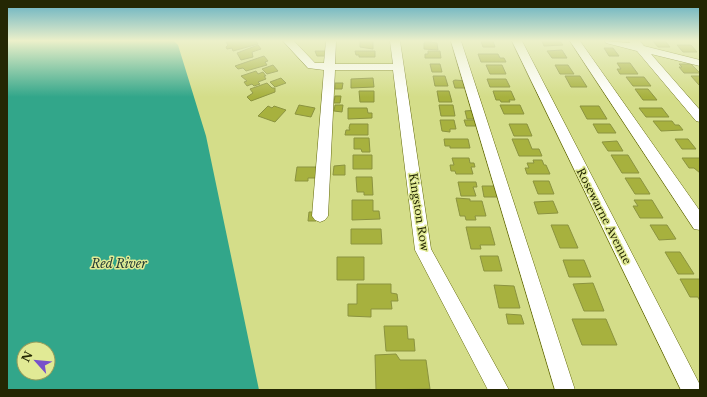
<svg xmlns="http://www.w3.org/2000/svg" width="707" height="397" font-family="'Libre Baskerville',serif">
  <rect width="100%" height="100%" fill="#d4dd89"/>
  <path fill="#32a68a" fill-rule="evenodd" d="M7,41H174L178,45L206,136L259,390H7ZM24,349H48V373H24Z"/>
  <path fill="#a7b13e" stroke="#8b933f" d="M230,41H256L258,44L233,51L232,48L227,49L226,47L228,45L226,42Z
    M360,41H373V49L360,47Z
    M425,41L437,43L438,50L424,49V43H425Z
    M481,41H493L495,47H483Z
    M542,41H560L563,45L544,46Z
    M653,41H665L670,47H658Z
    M258,45L261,49L252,52L253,57L241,60L237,53Z
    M677,45H691L697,52H683Z
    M604,48H613L619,56H609Z
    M562,50L567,58H552L547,51Z
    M315,51H327V56H317Z
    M355,51H375V57H359V55H356Z
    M428,51H440L441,58H425V54H428Z
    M478,54H498L500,58H504L506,62H481Z
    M264,56L268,61L265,62L267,65L246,71L243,68L238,69L235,66Z
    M617,63H630L638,74H620L617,69H621Z
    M430,64H440L442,72H432Z
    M679,64H691L700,73H684L679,67H682Z
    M273,65L278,71L267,74L262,69Z
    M486,65H502L506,74H490Z
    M555,65H568L574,74H560Z
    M256,71L258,74L263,72L266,76H264L266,79L258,82L260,84L254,86L252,84L247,86L244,82L247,81L241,76Z
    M433,76H445L448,86H435Z
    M565,76H580L587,87H571Z
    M691,76H700V85H699Z
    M626,77H644L651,86H633Z
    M281,78L286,83L275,87L270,82Z
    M373,78L374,87L351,88V79Z
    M487,79H506L510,87H490Z
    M455,80L467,81L469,88H455L453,81Z
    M267,83L272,88H275V92L251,101L247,97L253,93L250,89Z
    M335,83H343L342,89H335Z
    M635,89H648L657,100H643Z
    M359,91H374V102H360Z
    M437,91H449L452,102H439Z
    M493,91H511L515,100H509L510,102H501L500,100H496Z
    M335,96H341L340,103H334Z
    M299,105L315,108L311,117L295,114Z
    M335,105H343L342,112L334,111Z
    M439,105H453L455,116H441Z
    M500,105H520L524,114H504Z
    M268,106L272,108L274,106L286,110L275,122L258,116Z
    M580,106H599L607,119H587Z
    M348,108H367L368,113H372V118L348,119Z
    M639,108H662L669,117H646Z
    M477,110L479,119H467L465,111Z
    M440,120H454L456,129H450V132L442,131Z
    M464,120H475L477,126H466Z
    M653,121H672L675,125H679L683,130L661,131Z
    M350,124H368V135H345L346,130H350L349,128Z
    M509,124H527L532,136H514Z
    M593,124H610L616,133H598Z
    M354,138H369L370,152H362L361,149H354Z
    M444,139H468L470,148H450V146H445Z
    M512,139H528L532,149H539L542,156H519Z
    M675,139H688L696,149H682Z
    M617,141L623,151H608L602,142Z
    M353,155H372V169H353Z
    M611,155H628L639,173H622Z
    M452,158H469L470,163H474L475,167H471L473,174H456L455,171H451L450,165H454Z
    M682,158H700V173L694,168H689Z
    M533,160H542L544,165H546L550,174H527L525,168H529L527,163H534Z
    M345,165V175H333L334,166Z
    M297,167H321L320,178H308V181H295Z
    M356,177H372L373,195H364V192H357Z
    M625,178H640L650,194H635Z
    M533,181H549L554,194H538Z
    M458,182H476L477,187H473L476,196H461Z
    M482,186H496L499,197H484Z
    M456,198L470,199V201H482L486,216H475L476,220H466L465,216H460Z
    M352,200H373V211H379L380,219L352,220Z
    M634,200H652L663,218H640L633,206H638Z
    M553,201L558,213L538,214L534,202Z
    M309,212H317L316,221H308Z
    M551,225H568L578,248H560Z
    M650,225H667L676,239L659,240Z
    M466,227H490L495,245H480L481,249H471Z
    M351,229H381L382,244H351Z
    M665,252H680L694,274H678Z
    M480,256H498L502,271H484Z
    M337,257H364V280H337Z
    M563,260H584L591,277H569Z
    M680,279H700V301L698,297H690Z
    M593,283L604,311H584L573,284Z
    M357,284H391V293L397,294L398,301H391L392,309H371V317L348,316V304H357Z
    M494,285L514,286L520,308H499Z
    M506,314L521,315L524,324H508Z
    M572,319H606L617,345H582Z
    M384,326H407L408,339H414L415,351H386Z
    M396,354L400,360H426L430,389L376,390L375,355Z"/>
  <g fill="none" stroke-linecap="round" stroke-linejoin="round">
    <g stroke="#63690a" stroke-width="1">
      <path id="minor" d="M283,41H294L315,63H324L326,41H336L335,64H393L390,41H400L431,249L509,390H488L415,250L393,70H335L328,216L325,220L320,222L315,220L312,216L324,70L308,68Z
        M451,41H461L575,390H555Z
        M512,41H522L699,383L700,390H681Z
        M570,41H580L700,211V230L694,229Z
        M605,41L630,43L629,41H640L644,46L700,60V66L651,54L700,110V122L696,121L637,51L606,43Z"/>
    </g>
    <use href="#minor" fill="#fff" fill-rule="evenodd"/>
  </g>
  <linearGradient id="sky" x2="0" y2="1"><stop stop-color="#5faec2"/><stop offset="0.42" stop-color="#ecf0ca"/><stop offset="1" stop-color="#ecf0ca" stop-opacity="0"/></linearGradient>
  <rect width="707" height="97" fill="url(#sky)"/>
  <g text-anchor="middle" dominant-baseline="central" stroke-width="3" stroke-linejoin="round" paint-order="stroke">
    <g font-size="11" fill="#242703" stroke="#e1ea95">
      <text transform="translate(419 212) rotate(81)">Kingston Row</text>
      <text transform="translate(604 216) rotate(63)">Rosewarne Avenue</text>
    </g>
    <g font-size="12" font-style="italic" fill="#243c35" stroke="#e1ea95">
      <text x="119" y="263">Red River</text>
    </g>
  </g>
  <rect width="707" height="397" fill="none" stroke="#242703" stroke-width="16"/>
  <g transform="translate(36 361) rotate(297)"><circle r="19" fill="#e1ea95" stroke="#959c5b"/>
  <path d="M0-3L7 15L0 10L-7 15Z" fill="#7751ca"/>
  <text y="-6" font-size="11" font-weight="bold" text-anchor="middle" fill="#242703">N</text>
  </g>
</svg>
